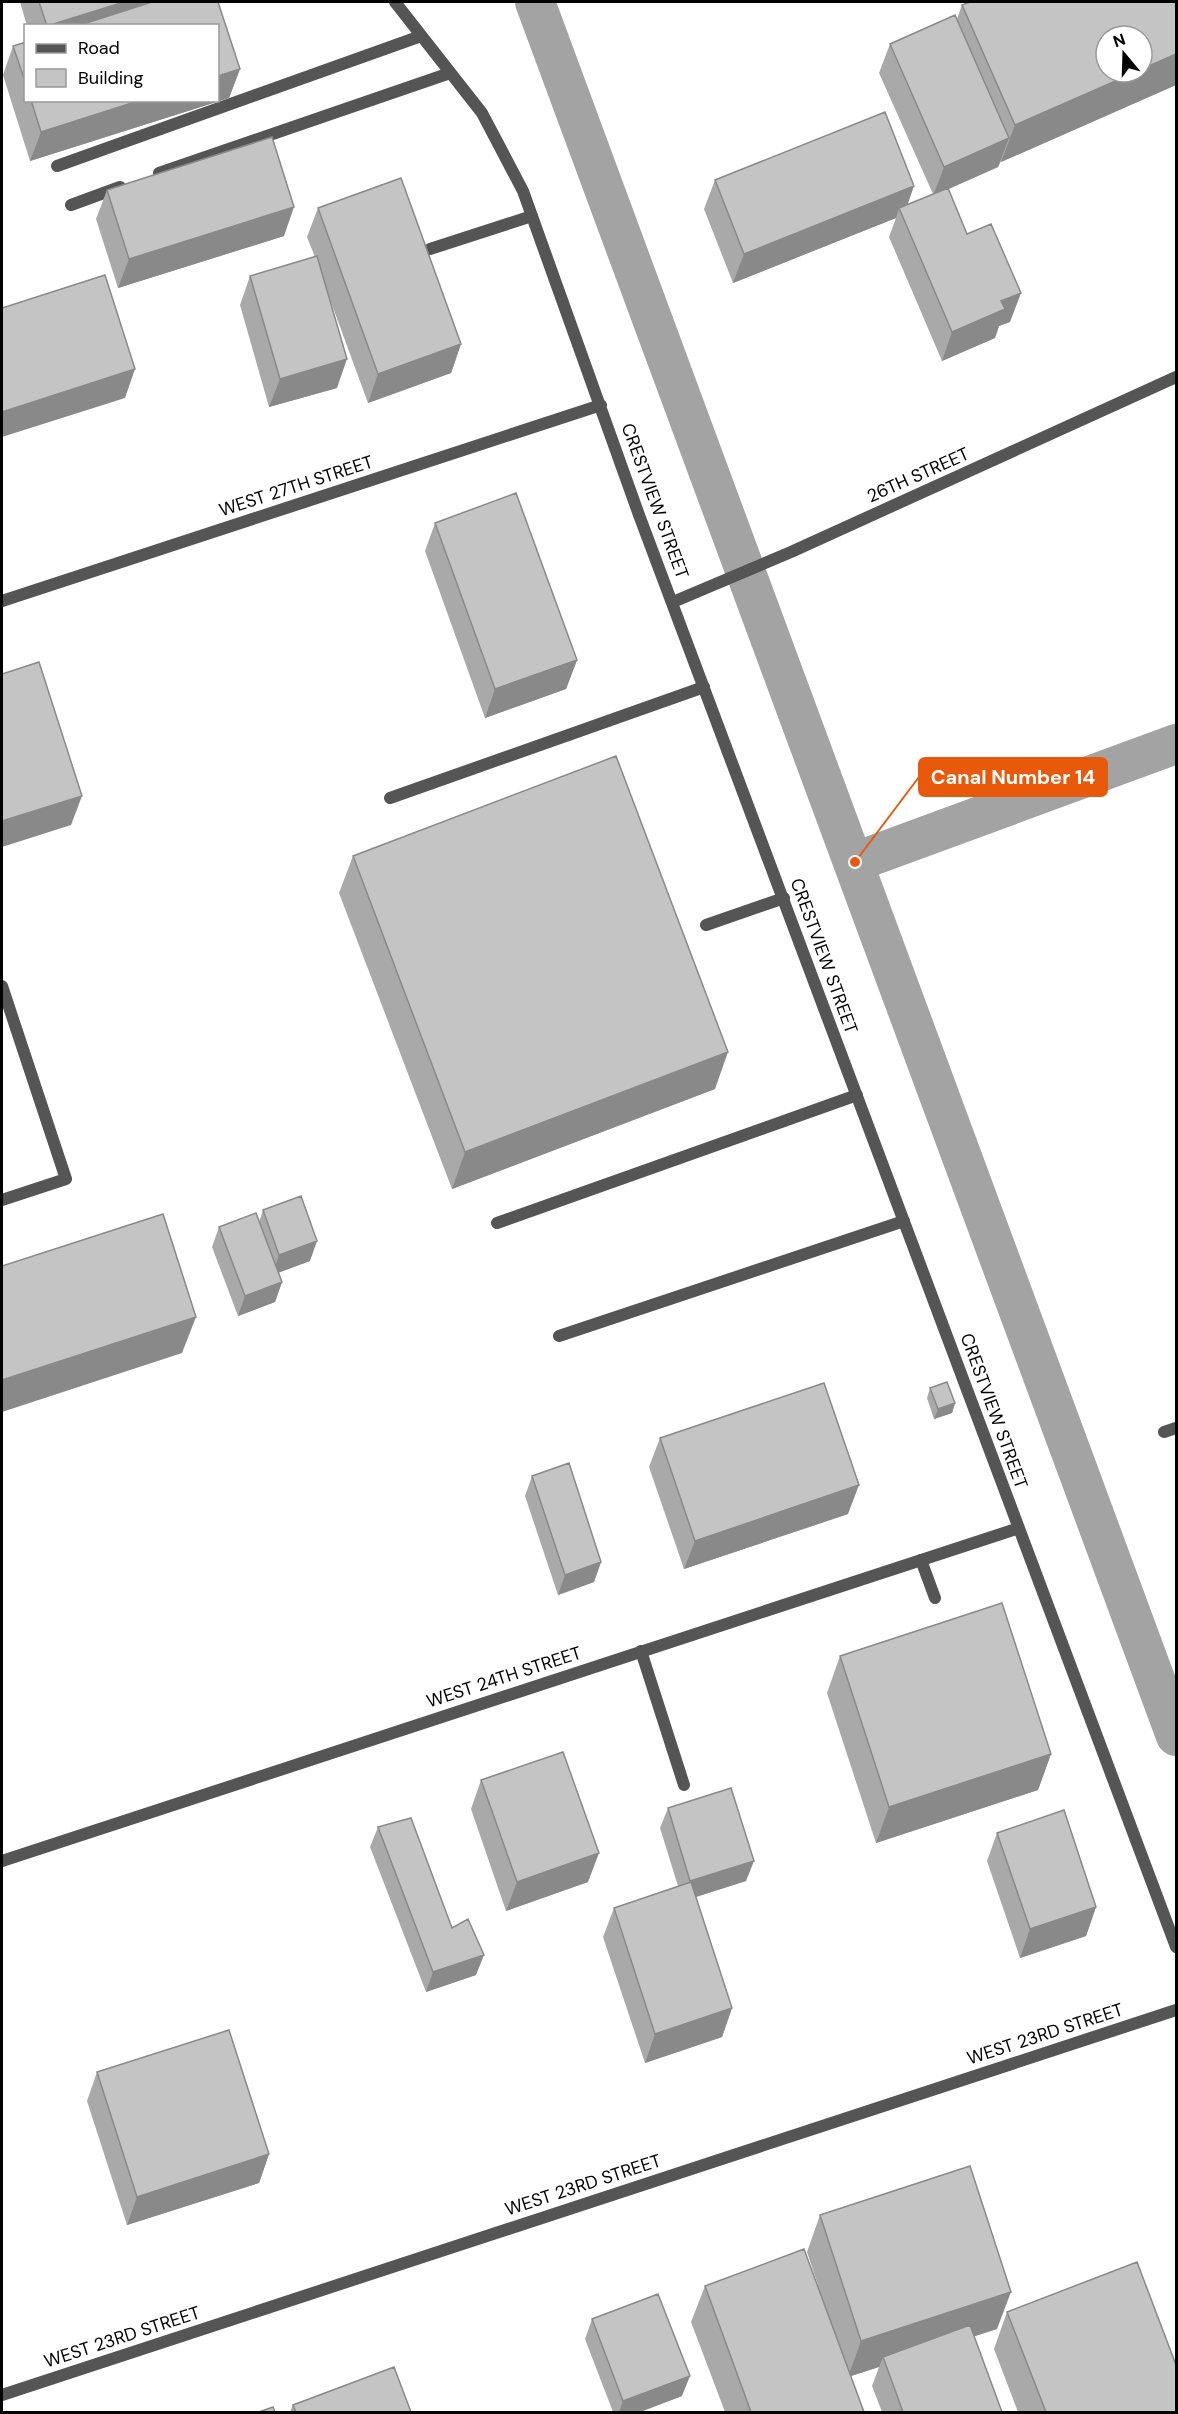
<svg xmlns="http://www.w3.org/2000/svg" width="1178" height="2414" font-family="'DM Sans',sans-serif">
  <rect width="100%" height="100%" fill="#fff"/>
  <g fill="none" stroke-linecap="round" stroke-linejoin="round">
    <path stroke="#a3a3a3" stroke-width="40" d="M535,2L1176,1736
      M855,862L1176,744"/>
    <path stroke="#555" stroke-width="12" d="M57,166L421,36
      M159,173L450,73
      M71,205L120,187
      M430,249L532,216
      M390,798L704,687
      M706,925L784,898
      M2,986L66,1179L2,1200
      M497,1223L857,1095
      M559,1336L904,1221
      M921,1560L935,1598
      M641,1651L684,1785"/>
    <path stroke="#555" stroke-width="12" d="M395,2L482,113L523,191L639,515L1176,1947
      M2,601L601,405
      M673,602L791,552L1176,377
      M1164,1432L1176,1428
      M2,1861L1019,1528
      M2,2395L1176,2010"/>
  </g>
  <path fill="#a9a9a9" d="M20,2H218L240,69L229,98L30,161L3,75L13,46L26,42V100H218V26H27Z
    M1176,2V85L1001,162V161L998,167L948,189L967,234L1010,322L999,326L995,338L942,361L889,237L896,218L733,283L704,209L715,180L907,205L933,194L879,73L890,44L957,19L962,5Z
    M107,190L284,236L118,288L96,219Z
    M318,208L461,344L451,373L368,403L328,294L337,388L269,407L240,305L250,276L315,257L307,237Z
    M435,523L577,660L566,689L485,718L425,551Z
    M353,856L715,1089L452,1189L339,893Z
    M263,1210L310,1261L278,1273L282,1282L275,1302L238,1316L212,1247L219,1227L259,1222Z
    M930,1388L955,1403L952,1413L934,1419L927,1398Z
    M660,1438L848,1514L684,1569L649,1467Z
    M532,1476L601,1562L594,1582L558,1595L525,1496Z
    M840,1656L1051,1754L1038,1790L876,1843L827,1693Z
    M481,1780L588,1882L506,1911L471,1809Z
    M668,1808L746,1881L696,1897L732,2008L722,2037L645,2063L603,1937L614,1908L678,1886L660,1828Z
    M378,1827L452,1928L476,1975L426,1992L370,1847Z
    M997,1833L1096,1907L1086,1936L1020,1958L987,1861Z
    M97,2072L269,2154L259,2183L127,2225L87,2101Z
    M820,2215L997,2329L974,2336L1002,2412H882L872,2386L879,2367L851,2376L864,2412H725L691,2322L705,2286L818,2285L807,2252Z
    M1007,2312L1176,2412H1018L994,2349Z
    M592,2319L682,2396L640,2412H613L585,2339Z
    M293,2405L411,2412H290Z"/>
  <path fill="#898989" d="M124,2H175L129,26H47Z
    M1176,54V85L1001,162L1015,125L1136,72H1142V69Z
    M240,69L229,98L30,161L41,132L141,100H218V76Z
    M1009,138L998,167L933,196L944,167Z
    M914,186L904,215L899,208L896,218L733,283L744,254Z
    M294,207L284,236L118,288L129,259Z
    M1021,293L1010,322L999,326L995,338L942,361L952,332L1001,301Z
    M461,344L451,373L368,403L378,374Z
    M347,359L337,388L269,407L280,379Z
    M135,369L125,398L2,437V412Z
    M577,660L566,689L485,718L495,689Z
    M82,796L71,825L2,847V821Z
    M728,1052L715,1089L452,1189L465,1152Z
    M317,1241L310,1261L272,1275L279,1255Z
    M282,1282L275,1302L238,1316L245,1296Z
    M196,1317L182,1353L2,1412V1380Z
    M955,1403L952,1413L934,1419L938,1409Z
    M859,1485L848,1514L684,1569L695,1541Z
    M601,1562L594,1582L558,1595L565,1575Z
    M1051,1754L1038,1790L876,1843L889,1807Z
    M599,1853L588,1882L506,1911L517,1882Z
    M754,1861L746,1881L683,1901L690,1881Z
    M1096,1907L1086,1936L1020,1958L1030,1929Z
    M484,1955L476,1975L426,1992L433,1972Z
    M732,2008L722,2037L645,2063L655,2034Z
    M269,2154L259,2183L127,2225L137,2197Z
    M1011,2292L997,2329L886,2365L883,2357L879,2367L848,2377L861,2341Z
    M690,2376L682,2396L640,2412H619L623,2401Z"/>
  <path fill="#c4c4c4" stroke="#898989" stroke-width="1.5" d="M39,2H124L47,26Z
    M152,2H218L240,69L218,76V26H77Z
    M970,2H1176V54L1142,69V36H1106V72H1136L1015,125L962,5Z
    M955,15L1009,138L944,167L890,44Z
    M26,42V84L13,46Z
    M31,100H141L41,132Z
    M885,112L914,186L744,254L715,180Z
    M272,137L294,207L129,259L107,190Z
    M401,178L461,344L378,374L318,208Z
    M948,188L967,234L991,224L1021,293L1001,301L1005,309L952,332L899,208Z
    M317,256L347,359L280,379L250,276Z
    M105,275L135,369L2,412V308Z
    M516,493L577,660L495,689L435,523Z
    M39,662L82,796L2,821V674Z
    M616,756L728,1052L465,1152L353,856Z
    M301,1196L317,1241L279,1255L263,1210Z
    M256,1213L282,1282L245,1296L219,1227Z
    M163,1214L196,1317L2,1380V1266Z
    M947,1382L955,1403L938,1409L930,1388Z
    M824,1383L859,1485L695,1541L660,1438Z
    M569,1463L601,1562L565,1575L532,1476Z
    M1002,1603L1051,1754L889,1807L840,1656Z
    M563,1752L599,1853L517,1882L481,1780Z
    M731,1788L754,1861L690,1881L668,1808Z
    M1064,1810L1096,1907L1030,1929L997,1833Z
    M411,1818L452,1928L468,1919L484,1955L433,1972L378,1827Z
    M691,1882L732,2008L655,2034L614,1908Z
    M229,2030L269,2154L137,2197L97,2072Z
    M970,2166L1011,2292L861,2341L820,2215Z
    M804,2249L864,2412H751L705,2286Z
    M1137,2262L1176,2365V2412H1046L1007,2312Z
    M658,2294L690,2376L623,2401L592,2319Z
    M970,2325L1002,2412H903L883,2357Z
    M394,2367L411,2412H296L293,2405Z
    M273,2407L275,2412H259Z"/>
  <g text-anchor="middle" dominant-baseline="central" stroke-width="4.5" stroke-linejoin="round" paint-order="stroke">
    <g font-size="18" fill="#000" stroke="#fff">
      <text transform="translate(918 475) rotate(-24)">26TH STREET</text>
      <text transform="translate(296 486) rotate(-18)">WEST 27TH STREET</text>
      <text transform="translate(655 501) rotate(70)">CRESTVIEW STREET</text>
      <text transform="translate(824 956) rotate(70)">CRESTVIEW STREET</text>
      <text transform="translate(994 1411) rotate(70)">CRESTVIEW STREET</text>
      <text transform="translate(504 1677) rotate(-18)">WEST 24TH STREET</text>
      <text transform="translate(1045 2034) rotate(-18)">WEST 23RD STREET</text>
      <text transform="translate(583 2185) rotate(-18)">WEST 23RD STREET</text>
      <text transform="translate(122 2337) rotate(-18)">WEST 23RD STREET</text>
    </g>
  </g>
  <path fill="none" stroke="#e8590c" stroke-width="2" d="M855 862L919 777"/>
  <circle fill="#e8590c" stroke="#fff" stroke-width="2" cx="855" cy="862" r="6"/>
  <rect fill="#e8590c" stroke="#e8590c" stroke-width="2" x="919" y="758" width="188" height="38" rx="6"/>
  <g font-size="20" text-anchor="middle" font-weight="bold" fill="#fff">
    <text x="1013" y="784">Canal Number 14</text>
  </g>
  <rect width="1178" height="2414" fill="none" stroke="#000000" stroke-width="6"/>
  <rect x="24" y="24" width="195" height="78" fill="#ffffff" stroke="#999999" stroke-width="1.5"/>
  <rect x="36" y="44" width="30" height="9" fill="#555555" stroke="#999999" stroke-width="1.5"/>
  <text x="78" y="54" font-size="18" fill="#000000">Road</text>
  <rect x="36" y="69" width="30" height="18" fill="#c4c4c4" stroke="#999999" stroke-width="1.5"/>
  <text x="78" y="84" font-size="18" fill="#000000">Building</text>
  <g transform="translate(1124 54) rotate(341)"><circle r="28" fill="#ffffff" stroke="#999999" stroke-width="1.5"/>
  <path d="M0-4.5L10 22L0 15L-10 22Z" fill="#000000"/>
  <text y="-9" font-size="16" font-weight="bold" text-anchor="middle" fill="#000000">N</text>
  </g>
</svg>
